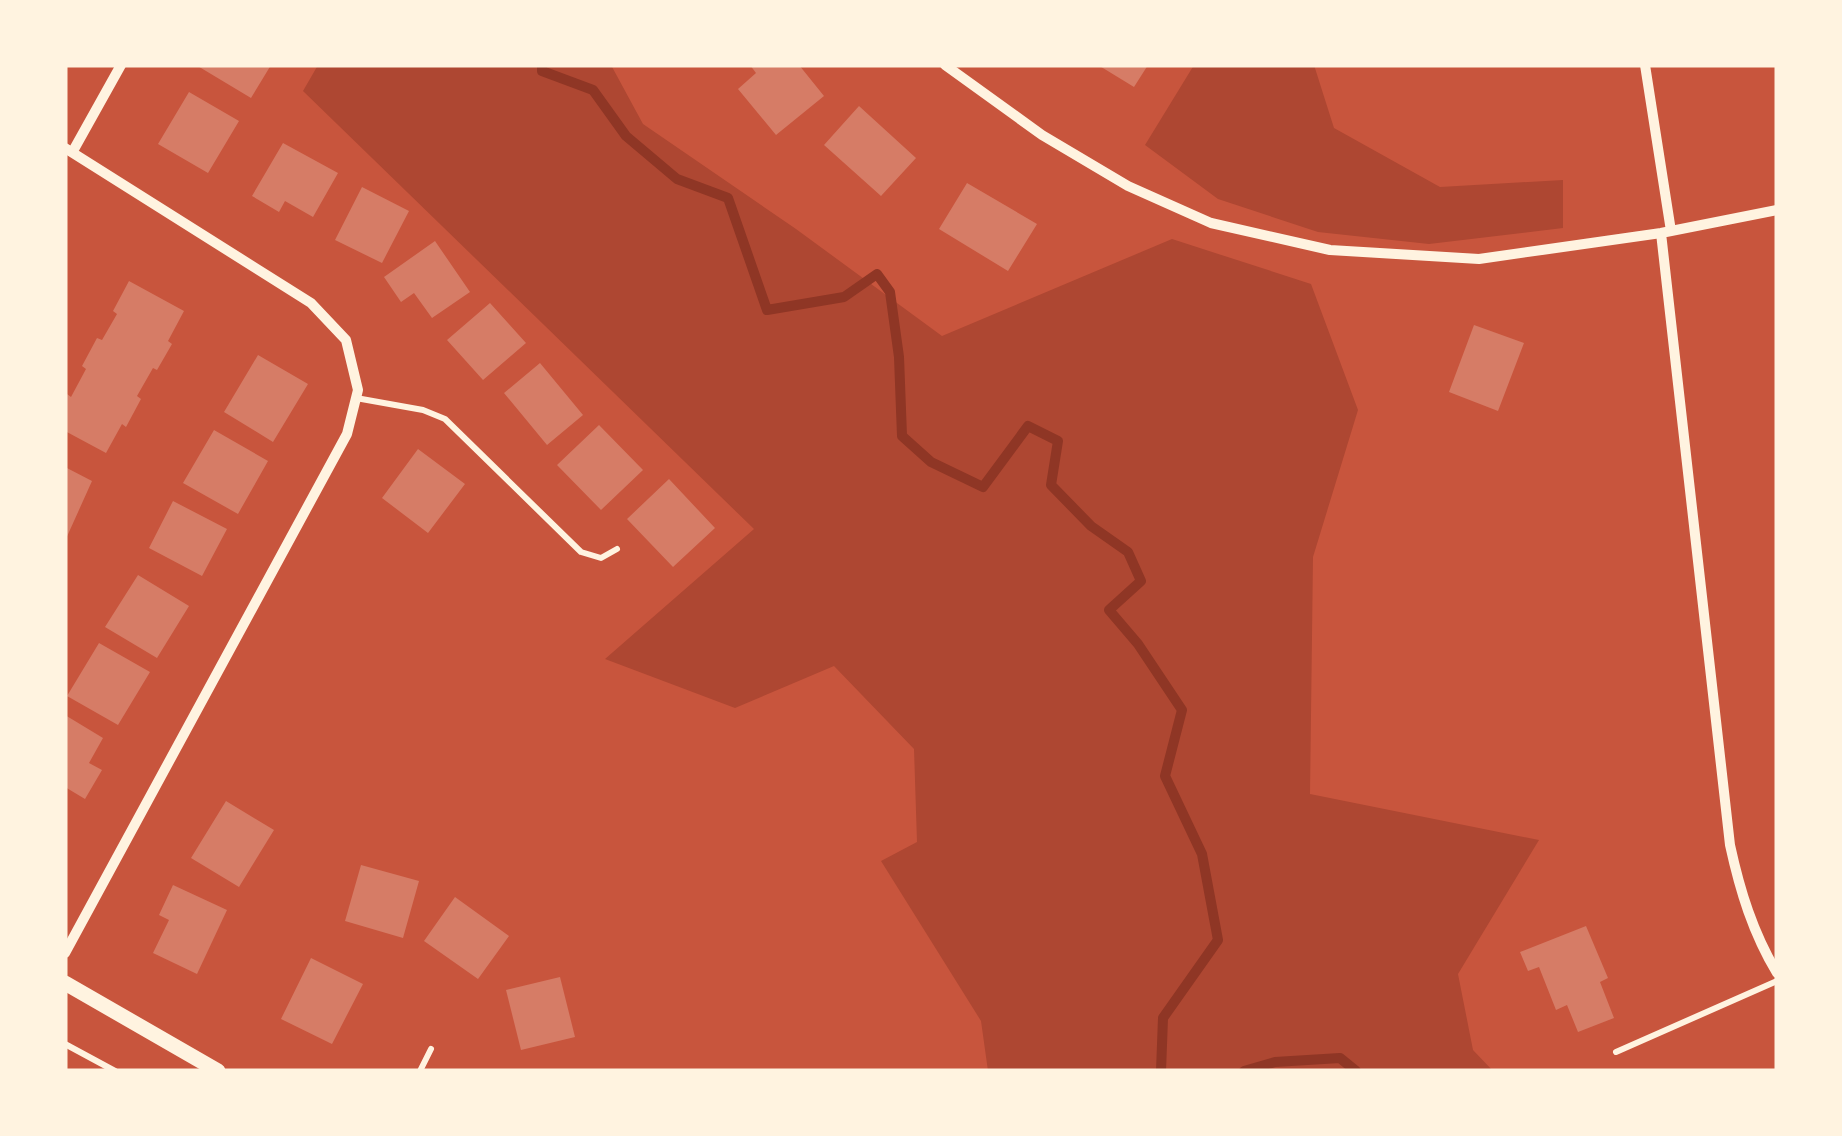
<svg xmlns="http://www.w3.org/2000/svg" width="1842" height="1136" font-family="Helvetica,sans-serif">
  <rect width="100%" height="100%" fill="#c8553d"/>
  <path fill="#ae4732" d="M318,65H611L643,124L796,229L942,336L1172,239L1311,284L1358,410L1313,557L1310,794L1539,840L1458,974L1473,1050L1493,1071H988L981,1021L881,861L917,842L914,749L834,666L735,708L605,659L754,529L303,91Z
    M1194,65H1314L1334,128L1440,187L1563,180V228L1429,244L1318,232L1218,199L1145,145Z"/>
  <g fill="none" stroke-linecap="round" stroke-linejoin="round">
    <path stroke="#8f3625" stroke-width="10" d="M542,65V71L593,90L626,136L677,179L728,198L767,310L844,297L877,274L890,292L899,357L902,436L931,462L983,487L1028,426L1058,441L1051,485L1091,526L1128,552L1141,581L1109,610L1138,644L1182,710L1165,776L1202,854L1218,940L1163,1018L1161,1071
      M1244,1071L1275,1062L1340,1058L1356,1071"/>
  </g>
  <path fill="#d67c66" d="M196,65H271L251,98Z
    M750,65H799L824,96L776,135L738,89L756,73Z
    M1098,65H1148L1134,87Z
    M189,92L239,121L208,173L158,144Z
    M859,106L916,158L881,196L824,145Z
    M283,143L338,173L313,217L285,201L279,212L252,196Z
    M967,183L1037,224L1008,271L939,229Z
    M362,187L409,211L382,263L335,240Z
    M435,241L470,292L432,318L414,293L401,302L384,277Z
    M129,281L184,311L168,341L172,344L157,370L153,368L137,396L141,399L126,427L122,424L106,453L65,431V397L67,394L71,397L86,369L82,366L97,338L102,340L117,314L113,311Z
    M490,303L526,343L483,380L447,340Z
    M1474,325L1524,343L1498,411L1449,392Z
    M258,355L308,384L273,442L224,412Z
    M540,363L583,415L547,445L504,393Z
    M599,425L643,470L601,510L557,465Z
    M214,430L268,461L238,514L183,483Z
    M418,449L465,484L428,533L382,498Z
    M65,467L92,481L65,541Z
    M669,479L715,528L673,567L627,519Z
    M173,501L227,529L202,576L149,548Z
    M138,575L189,606L157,658L105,627Z
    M99,643L150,672L118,725L67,696Z
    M65,715L103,738L89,763L102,770L85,799L65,787Z
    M226,801L274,830L239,887L191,858Z
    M361,865L419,881L403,938L345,921Z
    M173,885L227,910L197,974L153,953L169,920L159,915Z
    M455,897L509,936L478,979L424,941Z
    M1586,926L1608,978L1600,982L1614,1018L1578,1032L1567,1005L1556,1010L1539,967L1528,971L1520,952Z
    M311,958L363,984L332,1044L281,1019Z
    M560,977L575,1037L521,1050L506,990Z"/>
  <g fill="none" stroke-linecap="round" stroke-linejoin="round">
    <path stroke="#fff3e0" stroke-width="6" d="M65,1044L115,1071"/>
    <path stroke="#fff3e0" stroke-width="6" d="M356,398L423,410L445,419L581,552L601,558L617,549
      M1616,1052L1777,981
      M420,1071L431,1049"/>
    <path stroke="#fff3e0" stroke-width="10" d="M945,65L1042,135L1128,186L1211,223L1330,250L1479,259L1661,233L1777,210
      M1645,65L1671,231
      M65,148L311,303L346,340L358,390L347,434L65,953
      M73,151L121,65
      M1661,233L1730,845C1740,891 1753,933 1777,973"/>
    <path stroke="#fff3e0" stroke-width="15" d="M65,983L218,1071"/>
  </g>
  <rect width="1842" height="1136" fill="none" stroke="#fff3e0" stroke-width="135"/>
</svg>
